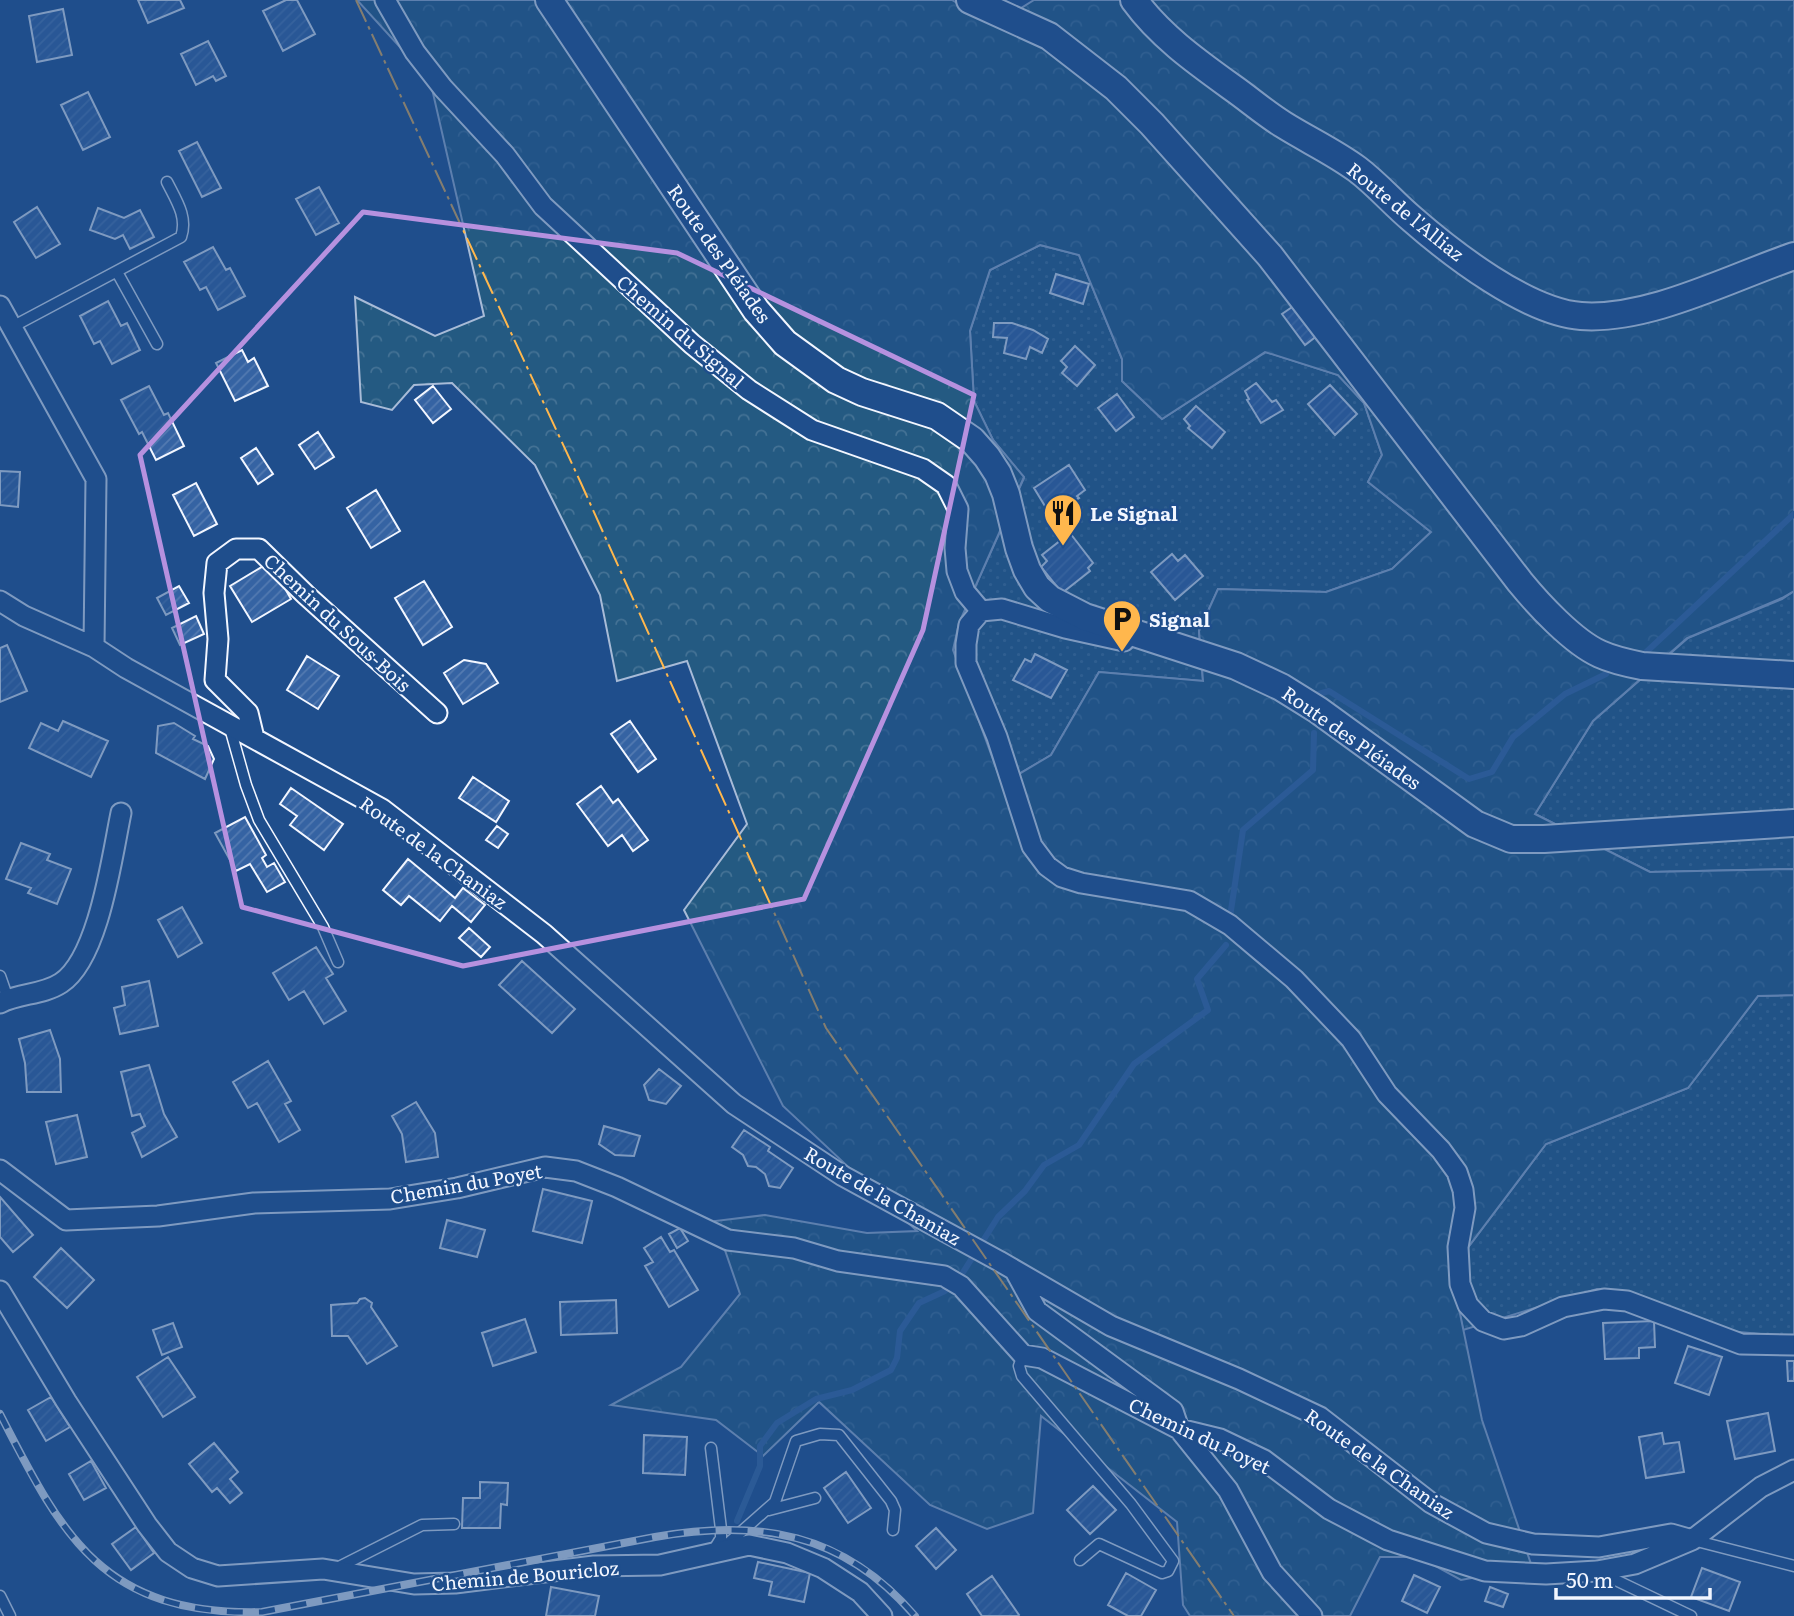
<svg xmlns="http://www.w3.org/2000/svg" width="1794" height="1616" font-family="Literata,serif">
  <defs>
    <pattern id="grass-dots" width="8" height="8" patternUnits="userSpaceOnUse" patternTransform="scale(1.75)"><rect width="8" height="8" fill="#245a82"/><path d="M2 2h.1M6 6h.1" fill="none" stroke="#447295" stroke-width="1.8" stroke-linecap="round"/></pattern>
    <pattern id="forest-crowns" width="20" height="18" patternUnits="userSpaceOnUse" patternTransform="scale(1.75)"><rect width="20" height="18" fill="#245a82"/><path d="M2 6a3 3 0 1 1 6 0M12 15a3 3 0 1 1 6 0" fill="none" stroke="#447295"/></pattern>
    <pattern id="building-hatch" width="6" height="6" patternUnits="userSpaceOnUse" patternTransform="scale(1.75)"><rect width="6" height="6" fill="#3563a3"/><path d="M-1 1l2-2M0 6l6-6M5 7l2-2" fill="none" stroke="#537ab1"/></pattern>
  </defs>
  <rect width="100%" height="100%" fill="#1f4e8c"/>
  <path fill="url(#grass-dots)" stroke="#a8bbd7" stroke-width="2" d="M1040,245L1079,255L1122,359V381L1162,419L1266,352L1338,375L1364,403L1382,455L1368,482L1431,532L1392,569L1326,592L1218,589L1199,631L1203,681L1099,672L1051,755L1001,785L953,650L959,623L1024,478L993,440L974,401L970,331L990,270Z
    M1794,591V869L1650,872L1535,814L1593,721L1688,638L1782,599Z
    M1794,995V1337L1728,1331L1634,1295L1597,1289L1463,1330L1451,1270L1546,1144L1688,1088L1758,996Z"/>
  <path fill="url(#forest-crowns)" stroke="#a8bbd7" stroke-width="2" fill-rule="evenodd" d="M357,0H952L994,25L1034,0H1794V591L1782,598L1687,638L1593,721L1535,814L1650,872L1794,869V995L1758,996L1688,1088L1546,1144L1451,1270L1482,1420L1532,1567L1461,1580L1419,1557H1380L1350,1616H1190L1183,1605L1177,1522L1041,1416L1033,1513L987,1529L930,1505L819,1402L763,1456L716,1420L611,1405L681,1367L740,1294L715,1221L765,1215L867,1233L917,1231L783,1106L684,910L747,824L687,661L617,681L600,595L535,465L452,383L414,385L392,410L361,402L355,297L435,336L484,316L430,80ZM1040,245L1079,255L1122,359V381L1162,419L1265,352L1338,375L1364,403L1382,455L1368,482L1431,532L1392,569L1326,592L1218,589L1199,631L1203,681L1099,672L1051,755L1002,784L953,650L959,623L1024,477L993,440L974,401L970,331L990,270Z"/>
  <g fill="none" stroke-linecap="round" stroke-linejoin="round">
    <path stroke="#3b69a3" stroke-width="6" d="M1642,656L1794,514
      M1315,695L1329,691L1469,779L1492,772L1513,737L1565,694L1606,674
      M1230,917L1243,830L1313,770L1314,733
      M737,1521L760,1466V1446L777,1423L816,1399L852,1390L891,1370L897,1358L900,1331L919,1303L945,1291L962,1274L998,1217L1025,1191L1044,1165L1079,1145L1134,1064L1208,1010L1197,979L1226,945"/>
  </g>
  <path fill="url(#building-hatch)" stroke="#f2f6ff" stroke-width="2" d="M138,0H180L184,8L148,23Z
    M286,0H297L315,34L283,51L263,11Z
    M63,9L72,55L37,62L29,16Z
    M208,41L226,76L216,81L213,76L196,85L181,54Z
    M88,92L110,137L83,150L61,105Z
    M197,142L221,188L202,197L179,151Z
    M319,187L339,223L316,235L296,199Z
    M37,207L60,244L36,258L14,222Z
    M98,208L124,218L140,210L154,237L130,249L123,235L115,239L90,230Z
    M213,247L226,270L230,268L245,296L218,310L206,287L200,290L184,262Z
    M1056,274L1089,284L1083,304L1050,293Z
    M108,301L121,326L127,323L140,350L112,364L100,341L94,344L80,316Z
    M1295,305L1318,335L1305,345L1282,314Z
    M994,323H1012L1033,330L1048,339L1042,353L1030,347L1026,359L1004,353L1007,338L993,337Z
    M1075,346L1095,365L1077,386L1062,373L1067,367L1061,361Z
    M242,350L248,362L254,358L268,386L235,401L216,363Z
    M1256,383L1272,402L1276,400L1283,410L1261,423L1247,400L1249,399L1245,391Z
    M1330,385L1357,414L1335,435L1308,404Z
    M149,386L164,415L168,413L184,446L156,460L142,432L139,434L121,400Z
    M433,386L451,409L433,423L415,400Z
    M1117,394L1134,417L1116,431L1098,408Z
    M1196,406L1225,432L1212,448L1188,428L1190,426L1184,419Z
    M318,432L334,457L315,469L299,445Z
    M256,448L273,474L258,484L241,458Z
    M1069,465L1085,490L1077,496L1079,498L1051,516L1034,488Z
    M0,471L20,472L18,507L0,505Z
    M196,483L217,524L194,536L173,495Z
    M376,490L400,531L371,548L347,508Z
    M1070,533L1093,563L1088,568L1090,571L1062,593L1041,567L1047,561L1042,555Z
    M1172,554L1178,561L1185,555L1203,576L1175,600L1151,572Z
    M270,562L291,599L252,622L230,586Z
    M424,581L452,627L423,645L395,598Z
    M179,586L189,603L166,615L157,598Z
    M196,616L204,634L180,645L172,628Z
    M7,645L27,691L0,702V648Z
    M1035,654L1067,670L1051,698L1013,680L1025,659L1031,662Z
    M307,656L339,676L318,709L287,690Z
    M464,660L486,664L498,683L463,704L444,673Z
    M63,721L108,741L91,777L29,748L41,723L58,731Z
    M630,721L656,759L638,772L611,734Z
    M174,723L195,736L193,739L208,746L214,759L205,779L156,753L158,726Z
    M473,777L509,801L496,822L459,798Z
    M601,786L613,803L618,799L648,840L633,851L622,835L608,846L577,804Z
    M291,788L343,824L324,850L290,825L297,816L280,804Z
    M245,817L266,855L262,858L267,867L274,863L285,882L267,892L250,864L236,871L215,833Z
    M497,826L508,834L498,848L486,840Z
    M21,843L50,854L47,860L71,869L57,904L28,893L31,888L6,879Z
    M408,859L455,898L463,888L485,905L471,922L452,906L440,921L409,896L401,905L383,890Z
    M182,907L202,943L178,957L158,920Z
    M469,928L490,947L481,957L459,938Z
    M316,947L333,974L326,978L346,1011L324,1024L304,991L289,1000L273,973Z
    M522,961L575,1009L552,1033L499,985Z
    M149,981L158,1026L120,1034L114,1008L125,1005L122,987Z
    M50,1030L60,1059L61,1092H27L25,1063L19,1039Z
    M268,1061L291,1101L285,1104L300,1130L279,1142L257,1103L248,1108L233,1082Z
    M149,1065L164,1114L177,1137L142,1157L132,1133L145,1126L140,1114L132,1116L121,1072Z
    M659,1069L681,1086L666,1104L649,1100L644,1085Z
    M416,1102L435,1133L438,1157L406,1162L402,1134L392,1116Z
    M77,1115L87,1157L56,1164L46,1122Z
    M604,1126L640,1136L634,1156L615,1155L599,1144Z
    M744,1130L770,1147L768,1151L793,1168L780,1188L769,1186L765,1174L756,1167L748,1166L743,1155L732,1147Z
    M543,1189L592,1201L582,1243L533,1231Z
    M0,1197L33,1235L13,1252L0,1237Z
    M447,1220L485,1230L477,1257L440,1248Z
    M680,1228L688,1241L677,1248L669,1234Z
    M661,1237L670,1252L674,1250L698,1290L669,1307L645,1266L653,1262L644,1248Z
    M61,1248L94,1280L67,1308L34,1277Z
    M365,1298L372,1303L371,1307L397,1346L367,1364L348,1336H332L331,1305L357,1303L360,1299Z
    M616,1300L617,1333L561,1335L560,1302Z
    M525,1319L536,1352L493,1366L482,1333Z
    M1654,1321L1655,1347L1639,1348V1358L1605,1359L1603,1323Z
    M173,1323L182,1347L162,1355L153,1330Z
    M1688,1346L1722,1357L1709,1395L1675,1383Z
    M168,1357L195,1397L163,1417L137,1377Z
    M1787,1361H1794V1381H1788Z
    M51,1397L70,1427L46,1441L28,1410Z
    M1768,1413L1775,1451L1735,1459L1727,1421Z
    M1662,1433L1664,1444L1679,1442L1684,1472L1646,1478L1639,1437Z
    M644,1435L687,1437L685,1475L643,1473Z
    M214,1443L238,1472L230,1479L242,1493L230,1503L217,1488L212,1492L189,1464Z
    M91,1461L106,1488L84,1500L69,1474Z
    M846,1472L871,1508L848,1523L824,1488Z
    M480,1482L508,1483L507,1505L501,1504L500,1528H462L463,1498H480Z
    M1093,1486L1116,1510L1090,1534L1067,1510Z
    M136,1527L154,1553L131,1570L112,1544Z
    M936,1528L956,1550L936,1569L916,1546Z
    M758,1562L810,1573L804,1602L769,1595L772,1582L754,1578Z
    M1702,1568L1740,1582L1729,1611L1691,1597Z
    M1126,1573L1156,1590L1141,1616H1128L1108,1605Z
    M1414,1575L1440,1587L1427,1613L1402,1601Z
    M992,1576L1019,1615L1018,1616H982L967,1594Z
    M551,1587L599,1596L595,1616H546Z
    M1490,1587L1508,1594L1503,1607L1485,1601Z"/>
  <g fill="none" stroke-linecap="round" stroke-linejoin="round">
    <g stroke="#f2f6ff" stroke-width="13">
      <path id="lane" d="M117,272L157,344
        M12,327L181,237C188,217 176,200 167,182
        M230,728L246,785L259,820L323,927L338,962
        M0,976L8,999
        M1023,1355L1019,1366L1022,1376L1131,1504L1173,1561L1168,1571L1162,1573L1099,1544L1080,1560
        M711,1448L721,1529V1538L713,1551
        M769,1510L815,1498
        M1693,1540L1794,1566
        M724,1547L775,1502L796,1441L820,1434L839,1435L891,1501L895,1510L893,1530
        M337,1568L422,1525L454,1524
        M1601,1573L1691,1616
        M0,1596L10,1616"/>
    </g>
    <g stroke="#f2f6ff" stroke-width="23">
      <path id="street" d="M385,0L415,52L443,88L505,155L543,206L692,344L749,390L812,430L923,469L946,485L958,509L955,548L957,571L965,592L981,611
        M0,306L96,479L94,647
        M0,601L24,616L94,647L126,668L382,809L544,934L734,1104L843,1176L999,1261L1111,1326L1239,1379L1320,1417L1431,1503L1486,1533L1533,1544L1599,1547L1671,1534L1692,1540L1761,1487L1794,1470
        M1124,641L1065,628L1002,609L981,611L969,625L966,644V663L997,737L1032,846L1047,866L1062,877L1081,883L1189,901L1230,925L1294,979L1351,1039L1387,1094L1441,1150L1457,1172L1463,1190L1465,1208L1458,1247L1460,1284L1468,1305L1483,1321L1504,1329L1521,1326L1563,1307L1604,1299L1627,1301L1741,1344L1794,1345
        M254,738L248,713L215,680L218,639L214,593L217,563L236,549H259L306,595L437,713
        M0,1003C19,993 43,995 61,983C99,958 112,856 121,813
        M0,1170L66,1220L158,1216L254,1203L390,1199L457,1188L545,1167L576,1171L617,1187L728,1240L794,1248L838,1261L944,1276L961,1286L1023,1355L1042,1358L1179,1429L1220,1439L1264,1460L1329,1509L1388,1540L1485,1571L1546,1574L1597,1571L1635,1564L1692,1540
        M1015,1271L1037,1311L1173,1411L1179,1429L1228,1490L1272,1572L1312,1616
        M0,1291L66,1401L147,1525L168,1552L192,1568L218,1576L323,1569L414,1584L455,1583L594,1566L660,1565L749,1545L787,1553L823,1568L860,1592L882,1616"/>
    </g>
    <g stroke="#f2f6ff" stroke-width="30">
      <path id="secondary" d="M549,0L756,310L785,343L836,380L862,392L937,416L972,440L987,457L998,474L1006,494L1019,548L1027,570L1037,587L1050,599L1085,617L1236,666L1281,687L1318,710L1475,824L1511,839H1544L1794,823
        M970,0L1049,36L1116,88L1152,124L1270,256L1520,582C1538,604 1573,642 1600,654C1613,660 1627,663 1642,666L1794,675
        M1134,0C1160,36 1197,62 1233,88C1250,100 1266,114 1284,125C1308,140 1334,152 1357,169C1377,184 1393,203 1412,219C1452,254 1527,312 1581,316C1648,321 1730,278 1794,256"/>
    </g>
    <use href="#lane" stroke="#1f4e8c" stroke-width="10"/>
    <use href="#street" stroke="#1f4e8c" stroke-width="19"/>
    <use href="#secondary" stroke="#1f4e8c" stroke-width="26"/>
    <g stroke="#f2f6ff" stroke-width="8">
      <path id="rail" d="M0,1414C62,1535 102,1616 262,1612L655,1537C759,1519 843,1532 915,1616"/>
    </g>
    <use href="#rail" stroke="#1f4e8c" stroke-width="5" stroke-dasharray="16" stroke-linecap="butt"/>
    <path stroke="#ffb74d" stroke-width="2" stroke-dasharray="24 5 3.5 5" stroke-linecap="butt" d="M356,0L580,481L826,1028L1234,1616"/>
  </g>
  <path d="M0 0H1794V1616H0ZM363,212L677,253L974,395L923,630L804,899L463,966L242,907L140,455Z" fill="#1f4e8c" fill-opacity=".55" fill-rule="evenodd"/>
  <path fill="none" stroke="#b691df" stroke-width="5" stroke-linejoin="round" d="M363,212L677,253L974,395L923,630L804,899L463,966L242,907L140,455Z"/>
  <defs>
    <g id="restaurant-pin" transform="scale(2.0125)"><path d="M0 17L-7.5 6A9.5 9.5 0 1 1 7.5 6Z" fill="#ffb74d" stroke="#1f4e8c"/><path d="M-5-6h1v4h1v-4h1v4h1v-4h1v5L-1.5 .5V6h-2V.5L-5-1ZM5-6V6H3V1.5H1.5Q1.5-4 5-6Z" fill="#111"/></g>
    <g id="parking-pin" transform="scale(2.0125)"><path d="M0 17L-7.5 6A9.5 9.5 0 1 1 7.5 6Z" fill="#ffb74d" stroke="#1f4e8c"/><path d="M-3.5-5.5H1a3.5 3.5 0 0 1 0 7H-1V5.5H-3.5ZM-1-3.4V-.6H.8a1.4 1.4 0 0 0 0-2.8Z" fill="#111"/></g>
  </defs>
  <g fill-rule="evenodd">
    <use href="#restaurant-pin" x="1063" y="513"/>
    <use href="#parking-pin" x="1122" y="619"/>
  </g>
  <g text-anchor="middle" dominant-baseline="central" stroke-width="5" stroke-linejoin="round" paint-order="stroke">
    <g font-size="19" fill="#f2f6ff" stroke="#1f4e8c">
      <text transform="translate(1406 211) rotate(39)">Route de l'Alliaz</text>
      <text transform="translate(720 253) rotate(55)">Route des Pléiades</text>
      <text transform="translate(681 331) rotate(41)">Chemin du Signal</text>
      <text transform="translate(338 622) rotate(43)">Chemin du Sous-Bois</text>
      <text transform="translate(1352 737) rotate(35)">Route des Pléiades</text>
      <text transform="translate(434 852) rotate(36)">Route de la Chaniaz</text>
      <text transform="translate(466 1183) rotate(-10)">Chemin du Poyet</text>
      <text transform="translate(883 1195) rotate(30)">Route de la Chaniaz</text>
      <text transform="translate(1200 1435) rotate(25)">Chemin du Poyet</text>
      <text transform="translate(1380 1463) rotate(35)">Route de la Chaniaz</text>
      <text transform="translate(525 1575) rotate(-5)">Chemin de Bouricloz</text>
    </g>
    <g font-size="19" font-weight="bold" fill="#f2f6ff" stroke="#1f4e8c" text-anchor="start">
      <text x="1090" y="513">Le Signal</text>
      <text x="1149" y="619">Signal</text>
    </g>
  </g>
  <path d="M1556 1588v10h154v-10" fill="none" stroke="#f2f6ff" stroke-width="3.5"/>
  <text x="1566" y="1588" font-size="21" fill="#f2f6ff" stroke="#1f4e8c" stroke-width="5" paint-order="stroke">50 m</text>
</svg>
